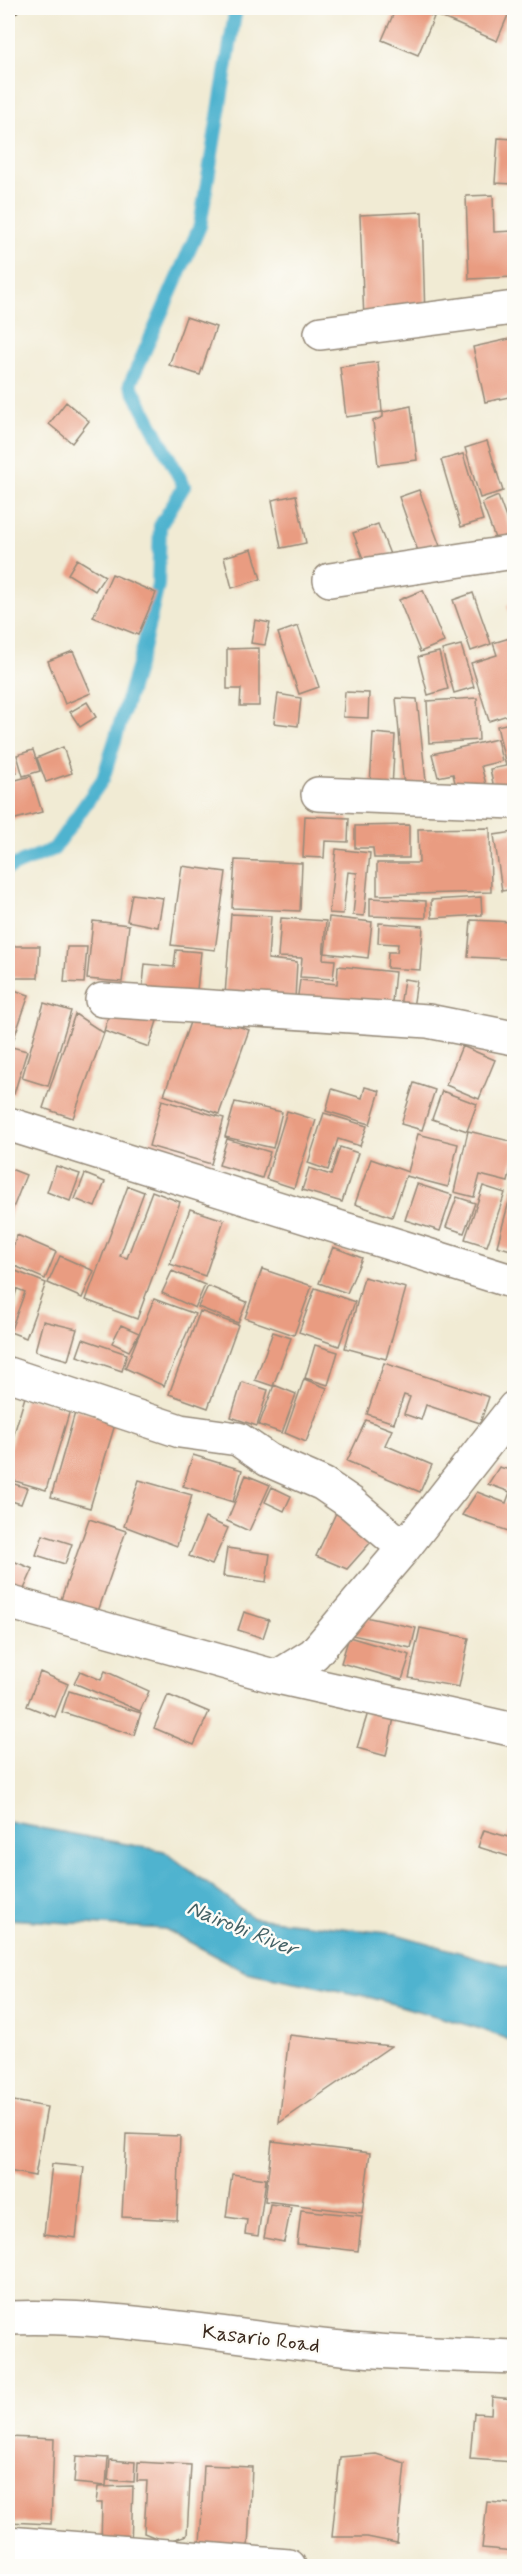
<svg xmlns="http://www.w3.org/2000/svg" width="522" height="2574" font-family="Mynerve,sans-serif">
  <rect width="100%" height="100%" fill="#fdfcf7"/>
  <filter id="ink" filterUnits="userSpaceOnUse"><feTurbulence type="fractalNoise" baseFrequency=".0167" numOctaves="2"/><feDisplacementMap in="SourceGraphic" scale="12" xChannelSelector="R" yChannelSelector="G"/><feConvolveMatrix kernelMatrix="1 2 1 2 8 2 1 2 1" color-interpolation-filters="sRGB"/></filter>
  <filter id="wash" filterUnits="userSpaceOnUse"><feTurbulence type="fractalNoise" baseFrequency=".008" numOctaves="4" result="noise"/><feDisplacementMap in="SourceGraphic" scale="24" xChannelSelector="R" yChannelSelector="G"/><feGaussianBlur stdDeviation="1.35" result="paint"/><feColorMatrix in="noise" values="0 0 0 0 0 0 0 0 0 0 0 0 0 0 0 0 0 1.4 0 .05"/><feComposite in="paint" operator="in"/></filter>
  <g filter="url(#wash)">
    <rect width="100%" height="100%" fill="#f1ebd4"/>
    <path fill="#50b3cf" stroke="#466e76" stroke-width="1.5" d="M8,1822L164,1851L253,1918L396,1934L514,1968V2042L481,2029L365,1996L246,1972L165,1929L8,1919Z"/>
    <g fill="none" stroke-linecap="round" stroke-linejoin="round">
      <path stroke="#50b3cf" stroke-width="14" d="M8,868L54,849L103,779L143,649L158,585L160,526L184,486L130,384L200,226L236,8"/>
    </g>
    <g id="blocks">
      <path fill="#e99c81" d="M396,8H413L434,17L418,55L382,40Z
        M439,8H511L497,41L436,15Z
        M498,138L514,139V184L495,183Z
        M493,195L494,232L514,231V277L469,279L466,196Z
        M422,212L425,318L364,321L360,215Z
        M186,317L216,327L200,375L169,365Z
        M514,338V396L485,402L473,347Z
        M378,362L382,412L346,417L340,367Z
        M66,402L89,421L72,443L49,424Z
        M411,406L417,460L378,465L373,421L383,417V412Z
        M487,441L503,491L480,498L465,448Z
        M463,454L483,520L461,527L441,460Z
        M419,490L440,546L419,554L399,497Z
        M296,495L306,543L281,548L272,500Z
        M498,496L514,540L500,552L482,503Z
        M378,524L391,557L366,566L353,533Z
        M252,549L261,579L232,588L224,557Z
        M77,559L105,576L95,591L68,574Z
        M112,574L156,593L138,635L93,617Z
        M423,590L444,642L420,652L399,600Z
        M473,593L491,644L471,651L453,600Z
        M514,603V627L507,605Z
        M255,620L270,623L265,645L251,643Z
        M298,626L319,687L299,694L278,633Z
        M513,637L514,713L489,721L471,663L497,655L493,643Z
        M461,645L474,687L454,693L442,650Z
        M259,648V706H240L241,689H227V649Z
        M73,651L91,693L65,704L48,661Z
        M439,652L448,689L428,695L418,657Z
        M345,692L369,693L368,718L343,717Z
        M278,694L301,698L298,726L274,723Z
        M396,698L417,699L427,790L404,789Z
        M477,698L479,740L429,743L427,701Z
        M87,702L96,717L80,727L70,712Z
        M514,722V789L495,793L490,769L506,766L497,726Z
        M373,733L395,735L392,788L370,786Z
        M497,739L502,761L481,766L486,784L457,791L453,774L438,777L432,754Z
        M63,747L72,773L46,782L37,758Z
        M8,748H10L17,773L8,775Z
        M33,750L40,771L23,776L17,755Z
        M31,776L42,812L8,821V782Z
        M305,816L349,818L348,842L325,841L324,858L303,857Z
        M409,825V858H374L373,848H355V826Z
        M490,828L491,892L377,895V863H419L418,829Z
        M514,832V889L502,891L494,835Z
        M336,849L370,853L364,916L353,915L357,873L348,872L343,914L329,913Z
        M235,860L302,863L300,911L232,908Z
        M182,866L226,872L215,950L171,945Z
        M132,894L163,898L158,927L127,921Z
        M481,897L482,915L432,918L431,900Z
        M370,898L426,901V918L370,916Z
        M231,914L271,916L268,959L297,962L295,999L225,995Z
        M329,917L372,922L368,958L325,953Z
        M281,918L326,921L323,959L335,960L333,979L300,977L302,958L278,957Z
        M471,920L512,922L509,959L468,957Z
        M93,921L129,925L122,982L87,979Z
        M379,923L423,926L420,970L387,968L388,952H397L398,944L378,943Z
        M13,946H40L38,978H12Z
        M67,947H87L84,983L64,982Z
        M176,950L201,952L196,999L142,994L145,964L174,967Z
        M338,966L395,972L391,1012L297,1002L300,980L337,984Z
        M404,979L417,981L413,1008L400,1007Z
        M8,988L29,995L14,1038L8,1035Z
        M44,1003L71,1011L48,1086L22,1078Z
        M112,1006L157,1021L149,1047L104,1031Z
        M194,1011L249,1030L219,1114L164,1095Z
        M75,1014L104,1033L73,1118L43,1108Z
        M8,1046L27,1051L14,1094L8,1093Z
        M462,1046L495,1060L479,1099L446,1085Z
        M414,1083L435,1090L422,1130L401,1124Z
        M365,1087L380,1091L370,1124L326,1111L332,1089L362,1098Z
        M442,1091L477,1104L467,1131L432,1119Z
        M162,1100L224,1118L211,1164L149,1146Z
        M235,1102L282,1112L273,1148L225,1137Z
        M287,1111L316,1120L294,1188L266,1179Z
        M324,1113L367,1126L360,1146L338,1139L328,1170L308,1163Z
        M468,1131L514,1142V1155L508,1182L480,1175L474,1197L454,1192Z
        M418,1134L458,1144L448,1187L406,1176L392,1217L355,1204L371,1159L408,1172Z
        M227,1139L270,1152L262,1178L219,1165Z
        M340,1147L358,1153L342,1202L302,1190L309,1168L331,1175Z
        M56,1166L80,1174L70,1201L47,1192Z
        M8,1168L26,1175L8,1221Z
        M85,1174L105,1182L95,1207L75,1199Z
        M514,1183V1251L497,1246Z
        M417,1184L452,1195L440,1231L405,1220Z
        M128,1186L144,1192L120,1256L127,1258L152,1191L180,1202L137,1319L86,1300Z
        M483,1186L505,1193L487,1246L465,1239Z
        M457,1197L475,1203L464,1233L446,1227Z
        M190,1209L224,1220L205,1276L170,1264Z
        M17,1235L56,1252L45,1279L8,1263Z
        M333,1247L362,1258L347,1293L319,1283Z
        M60,1256L94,1271L82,1298L48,1283Z
        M8,1268L46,1283L26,1338L10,1332L25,1292L8,1285Z
        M262,1269L312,1286L294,1335L245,1318Z
        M172,1271L205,1285L195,1308L162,1293Z
        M364,1277L406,1288L386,1359L345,1348Z
        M208,1286L247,1302L238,1323L198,1307Z
        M8,1287L17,1289L8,1317Z
        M315,1288L355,1302L339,1346L299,1332Z
        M154,1299L195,1314L164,1386L125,1368Z
        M200,1311L238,1325L208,1408L169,1394Z
        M43,1321L77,1329L68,1360L35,1351Z
        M121,1325L139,1333L129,1351L112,1343Z
        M273,1332L291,1338L273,1386L255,1380Z
        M83,1339L127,1354L122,1371L77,1356Z
        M315,1345L338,1352L328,1385L305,1378Z
        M384,1363L489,1397L480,1423L426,1405L421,1420L404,1414L410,1397L404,1395L394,1423L367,1414Z
        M304,1379L327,1388L306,1442L285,1433Z
        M242,1382L268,1390L257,1426L231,1417Z
        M274,1385L296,1394L282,1433L259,1425Z
        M25,1397L70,1410L46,1490L8,1479V1454Z
        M76,1409L116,1421L90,1508L51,1497Z
        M366,1420L392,1430L385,1445L432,1465L420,1492L347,1461Z
        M193,1455L242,1470L233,1502L183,1486Z
        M499,1467L514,1471V1533L462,1515L477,1492L506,1503L510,1492L488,1484Z
        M246,1475L270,1485L249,1531L227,1521Z
        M139,1480L192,1495L177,1546L124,1526Z
        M8,1482L27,1488L21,1504L8,1500Z
        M272,1487L291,1496L284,1511L265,1502Z
        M336,1513L379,1533L347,1569L316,1556Z
        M205,1518L228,1528L212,1565L189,1556Z
        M89,1519L126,1531L95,1620L58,1608Z
        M43,1535L72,1544L65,1564L36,1555Z
        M227,1548L270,1554L266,1582L223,1576Z
        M8,1559L33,1569L20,1598L8,1593Z
        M244,1612L269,1620L263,1638L238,1630Z
        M356,1615L416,1628L411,1648L352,1635Z
        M420,1628L469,1638L459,1687L409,1678Z
        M349,1637L410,1655L402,1680L341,1663Z
        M80,1671L101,1680L105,1671L149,1691L140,1711L74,1683Z
        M40,1672L68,1684L55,1717L27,1706Z
        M69,1691L141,1713L134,1735L62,1712Z
        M168,1695L209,1712L194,1745L154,1728Z
        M369,1709L394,1718L386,1756L357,1748Z
        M514,1819V1858L478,1847L484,1830L508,1837Z
        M289,2035L391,2046L279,2123Z
        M8,2100L47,2107L35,2176L8,2171Z
        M126,2134L180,2136L177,2220L122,2217Z
        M272,2141L370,2153L362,2213L265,2201Z
        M52,2164L84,2167L76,2238L44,2234Z
        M232,2174L266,2179L258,2236L245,2234L247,2220L226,2217Z
        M270,2204L291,2207L284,2242L264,2238Z
        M301,2210L362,2216L358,2251L297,2244Z
        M492,2397L514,2399V2462L470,2459L474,2413L491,2414Z
        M8,2437L54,2439L51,2524L8,2522Z
        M376,2454L405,2463L397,2543L367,2537H332L340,2457Z
        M76,2456L108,2458L106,2486L74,2483Z
        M110,2460L135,2462L134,2482L108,2480Z
        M138,2462L191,2465L187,2535L166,2542L144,2533L147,2481H137Z
        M204,2465L252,2467L248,2548L200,2546Z
        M133,2486L131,2546L101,2545L102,2503H96L98,2487Z
        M487,2502L514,2504V2551L482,2548Z"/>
    </g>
  </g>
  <g filter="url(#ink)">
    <use href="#blocks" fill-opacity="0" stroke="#968a79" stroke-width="1.5"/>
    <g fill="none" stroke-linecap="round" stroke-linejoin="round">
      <g stroke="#968a79" stroke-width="36">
        <path id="minor" d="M321,333L514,308
          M330,580L514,552
          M318,794L514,802
          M102,1000L428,1021L514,1038
          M8,1124L514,1282
          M8,1374L180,1431L238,1439L268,1460L323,1484L351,1503L404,1548
          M8,1602L277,1677L514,1730
          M277,1677L314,1654L404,1548L514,1408
          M8,2318C119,2314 231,2337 342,2348C399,2354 457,2355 514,2357
          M8,2543L289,2566"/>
      </g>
      <use href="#minor" stroke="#fff" stroke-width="33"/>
      <g stroke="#3b2a1e" stroke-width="7">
        <path id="rail" d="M8,17L17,8"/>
      </g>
      <use href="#rail" stroke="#fdfcf7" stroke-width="4.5" stroke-dasharray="14" stroke-linecap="butt"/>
    </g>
  </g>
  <g text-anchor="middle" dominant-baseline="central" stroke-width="5" stroke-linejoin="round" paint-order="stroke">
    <g font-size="21" fill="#3b2a1e" stroke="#fdfcf7">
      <text transform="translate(261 2339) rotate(7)">Kasario Road</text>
    </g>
    <g font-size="22" font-style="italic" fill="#436165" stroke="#fdfcf7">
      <text transform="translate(242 1929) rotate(22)">Nairobi River</text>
    </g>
  </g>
  <rect width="522" height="2574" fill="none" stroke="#fdfcf7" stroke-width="30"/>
</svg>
